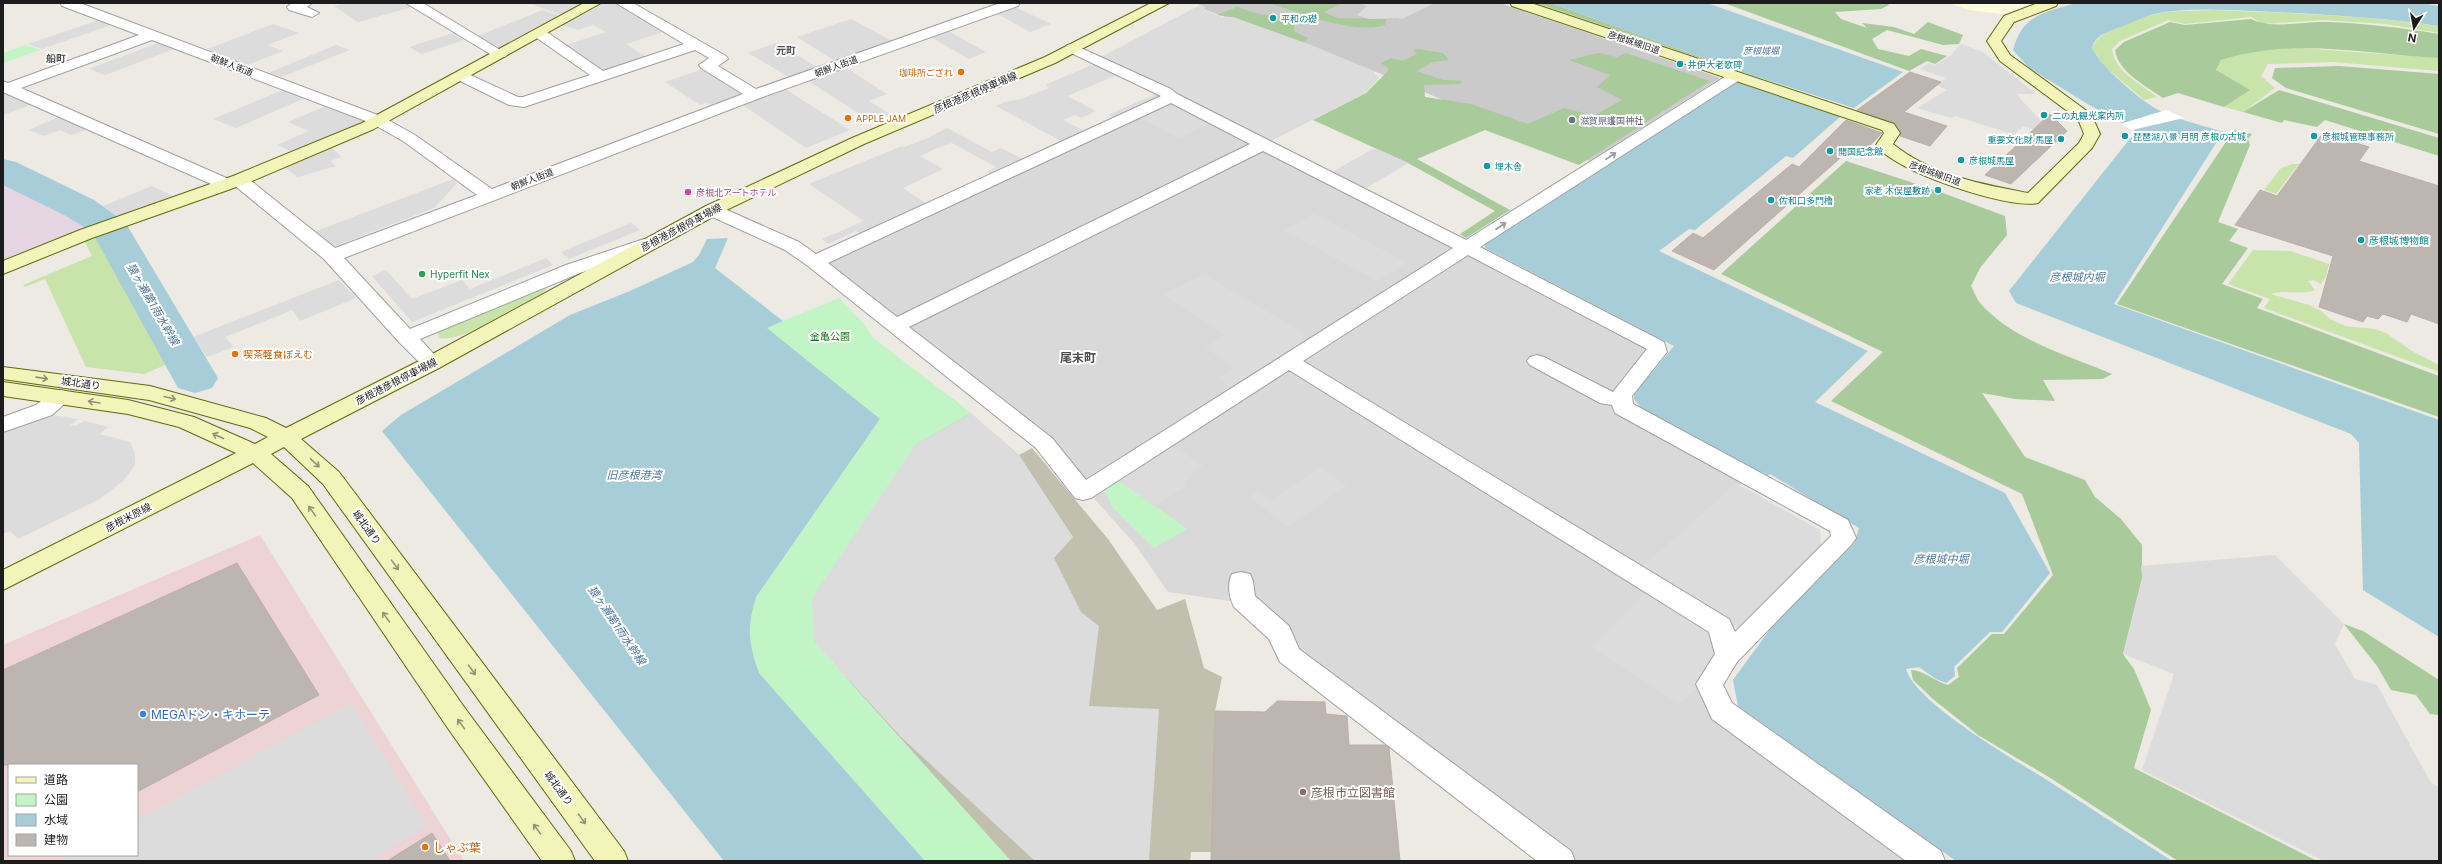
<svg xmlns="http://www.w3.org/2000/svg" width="2442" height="864" font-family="Inter,'Noto Sans JP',sans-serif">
  <rect width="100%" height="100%" fill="#ede9e3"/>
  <path fill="#dad9d9" d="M1171,99L1653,346L1615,393L1747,479L1634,577L1716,628L1705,683L1923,861H1568L1292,654L1251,604L1168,592L1134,543L1091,495L819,262Z"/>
  <path fill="#edd3d3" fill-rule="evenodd" d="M260,535L464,861H3V645ZM9,765H137V855H9Z"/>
  <path fill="#e6d5e3" d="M3,179L69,210L92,224L80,229L82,230L3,264Z"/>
  <path fill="#fcfcdc" d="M1948,3H2034L2002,14L1969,10Z"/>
  <path fill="#cacaca" d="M1195,3H1500L1718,77L1719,79L1589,161L1374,71L1203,9L1205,7Z"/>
  <path fill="#c1c0af" d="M953,399L1019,455L1032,448L1108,539L1157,610L1185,599L1204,668L1222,677L1215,711L1212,852H1191L1190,861H986L788,601Z"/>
  <path fill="#c8e4ab" d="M2214,10C2290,13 2364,15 2439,26V33L2386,24L2323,20L2263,24L2251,17L2184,24L2168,20L2120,41L2112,49C2114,71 2141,84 2157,97L2144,100L2101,63L2097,54L2092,50C2093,32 2139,17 2156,14C2175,10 2195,11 2214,10Z
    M2285,47L2439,58V68H2437L2439,71L2333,62L2268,64L2261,76L2275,88L2243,112L2224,107L2249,90L2216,70L2221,60L2247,52Z
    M2292,164H2303L2363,185L2298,165L2276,194L2264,190L2281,168Z
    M97,235L170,363L144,374L86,367L45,279L25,287L23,285L92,256L84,240Z
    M2253,250L2290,251L2329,264L2326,276L2321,284L2313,280L2308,281L2315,290C2301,296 2285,289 2271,294L2309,305L2321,311L2330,319L2345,326L2375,329L2386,333L2412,351L2439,365V372L2264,308L2270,299L2228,284Z
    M544,287L547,288L543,293C519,306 464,342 440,338L438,334L440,330Z"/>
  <path fill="#a9ca9a" d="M1269,3H1343L1324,12L1338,18L1386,19L1385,25C1355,35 1298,13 1269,3Z
    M1536,3H1551L1748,74Z
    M1724,3H1887L1889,5L1881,9L1835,12L1841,19L1867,28L1862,23L1894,27L1914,34L1928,22L1963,35L1959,44L1943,45L1887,30L1872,39L1878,49L1909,56L1921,49L1947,56L1935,64L1927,61L1909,71Z
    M1237,7L1258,14L1296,19L1294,28L1295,32L1308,38L1306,41L1302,42L1233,17L1217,15Z
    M2251,19C2274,30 2302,21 2326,22C2364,23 2402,28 2439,34V58C2365,54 2294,37 2221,60L2216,70L2250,90L2224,107L2178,93L2163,98C2146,86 2118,72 2115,50L2124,42L2170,22L2185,25Z
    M1418,49L1443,53L1449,60L1433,62L1417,71L1443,80L1462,81L1459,84L1424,85L1425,97L1471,104L1528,124L1564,108L1593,116L1622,100L1597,87L1610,75L1569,60L1598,53L1617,57L1626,53L1710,81L1579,165L1485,130L1417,159L1510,210L1466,238L1460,234L1495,211L1408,163L1313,120L1366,93L1388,71V68L1381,63L1391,58L1402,61L1417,54L1413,50Z
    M2339,66L2439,74V134L2286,88L2272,78L2275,68Z
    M2279,90L2439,138V156L2325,120L2317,127L2284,120L2282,123L2243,112Z
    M2234,130L2252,134L2248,139L2250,145L2218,222L2238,229L2229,241L2248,248L2222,284L2263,299L2257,308L2439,376V417L2117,304Z
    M1846,161L1932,189L2005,216L2007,235L1980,268L1971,286C1974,291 1976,298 1980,303C2012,340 2068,355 2112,374L2103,379L2043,380L2055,401L2015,399L1982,393L2025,457L2085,480L2095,497L2121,519L2142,545V578L2123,654L2134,669L2151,710L2134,768L2317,861H2178L2052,779L1978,735L1933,699L1913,680L1911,670C1923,670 1934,681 1948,685L1959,677L1957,668L1992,634H2004L2053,575L2022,494L1831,401L1883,352L1721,274Z
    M2344,624L2363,631L2439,680V715L2430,714L2416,695L2391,690L2377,666Z"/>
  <path fill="#c2f5c5" d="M26,45L40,50L3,63V53Z
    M839,298L865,325L872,337L971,413L915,445L814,642L1011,861H925L759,673C748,641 747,630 756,597L880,419L766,328Z
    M1117,479L1187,529L1154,548L1112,507L1103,488Z"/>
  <path fill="#dcdcdc" d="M345,3H406L412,7L358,22L334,6Z
    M529,3H588L564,16Z
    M602,3H617L666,31L626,44L649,59L602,74L563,46L606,32L593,25L578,30L562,25Z
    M1360,3H1435L1402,19L1397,18L1369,19L1357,15L1367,6Z
    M1200,5L1205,7L1203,10L1222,17H1233L1311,45L1374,71V74L1380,77L1365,93L1269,142L1181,98L1172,90L1101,57Z
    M1013,6L1051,24L1030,32L994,12Z
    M543,10L563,17L502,49H497L475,37Z
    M851,19L892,41L835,61L797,37Z
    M99,20L111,25L42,49L28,44Z
    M273,24L299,33L267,45L283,51L248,65L205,50Z
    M946,30L986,52L969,59L929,36Z
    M453,33L464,40L422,54L409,47Z
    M158,43L174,49L105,75L89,69Z
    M776,43L817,67L789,77L748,53Z
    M1961,44L1983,52L2036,94H2016L2054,135L2023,126L2014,135L1956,116L1951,118L1917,108L1947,90L1937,85L1946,78L1920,69L1929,63L1935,65L1950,56Z
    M336,45L350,50L281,77L268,73Z
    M1094,64L1117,75L1067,96L1096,111L1081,118L1074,115L1063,120L1087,132L1063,142L996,106L1005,102L1021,99L1049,88L1045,85Z
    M845,67L887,94L869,101L890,114L871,121L808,81Z
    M706,68L746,94L712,106L707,103L700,105L665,82Z
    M785,89L850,130L806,148L743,105Z
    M283,90L305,98L236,128L213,119Z
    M3,91L33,104L3,115Z
    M1158,93L1167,98L1118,120L1108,115Z
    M1167,103H1172L1211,123L1178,138L1138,117Z
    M326,106L366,121L295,153L277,145L309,131L288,122Z
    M60,116L89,129L71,135L60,130L44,136L29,130Z
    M947,128L992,152L1001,148L1024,160L993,175L987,172L996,167L952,143L935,149L920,156L943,169L903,188L929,205L863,236L856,231L828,244L822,239L864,221L809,184L902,146L904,147L926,139Z
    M330,147L342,157L330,161L336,166L298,177L284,167Z
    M1375,148L1408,163L1363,190L1330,173Z
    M453,179L457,183L434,208L335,246H327L314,232Z
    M152,186L173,196L119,217L103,206Z
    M1314,214L1407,262L1378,281L1283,230Z
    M631,223L640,230L569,259L561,252Z
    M546,258L553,265L412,322L372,276L386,270L412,299L462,280L470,289Z
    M1204,274L1307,335L1302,338L1306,341L1230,388L1218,378L1235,368L1205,347L1226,335L1163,295Z
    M339,280L356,298L300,321L292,310L283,314L225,337L234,347L207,357L193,337Z
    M971,413L1019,455L1073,537L1054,558L1081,612L1099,626L1089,706L1159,709L1149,861H1035L900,736L814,642L812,598L915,445Z
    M46,414L78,419L70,425L76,426L84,421L109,427L99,434L130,442L135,453V465L124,480L100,499L18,539L10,531L3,534V430Z
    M1171,444L1203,466L1187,476L1186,486L1155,506L1117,479Z
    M1320,467L1347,485L1288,527L1249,497L1258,491L1271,500Z
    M1736,483L1820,530L1821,545L1737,628L1641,568Z
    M2275,555L2344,624L2335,644L2355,679L2377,685L2431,783L2439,787V861H2324L2142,770L2174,674L2123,654L2142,578L2141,566Z
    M1649,589L1712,630L1718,652L1698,687L1679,704L1591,647Z
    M351,703L427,826L371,861H61L72,855H137V820Z"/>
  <path fill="#a6cdd8" d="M1551,3H1707L1903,72L1854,108L1748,74Z
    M2076,3H2421L2439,6V26C2378,17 2316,14 2254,11C2222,10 2186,7 2154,14C2143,17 2133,22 2123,26C2110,31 2093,35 2092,50C2098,54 2098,60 2103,64C2115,77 2130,90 2144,101C2167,118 2196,123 2223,132L2114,304L2439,420V637L2363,590L2359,443L2351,434L2016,303L2009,291L2136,131L2086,103L2029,68L2013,50C2023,14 2044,13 2076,3Z
    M1734,81L1841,116L1793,158L1786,156L1695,230L1689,229L1659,251L1868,351L1815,402L2005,493L2050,573L2002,632H1990L1954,667L1955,676L1946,683L1936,679L1919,667L1906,669C1916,704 2017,761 2050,782C2091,808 2131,835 2172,861H1956L1738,706L1733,680L1779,617L1854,544L1859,528L1770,474L1765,478L1643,410L1634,399V394L1674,346L1485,248L1484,242Z
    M728,238L715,268L783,321L767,328L880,419L756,597C747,629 748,641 759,673L925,861H724L382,431L401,415L570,315L630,291L693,262L699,255L707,239Z"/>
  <path fill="#fff" d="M2166,110L2184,118L2132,130L2120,124Z"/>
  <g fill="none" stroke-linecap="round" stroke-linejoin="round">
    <path fill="#a6cdd8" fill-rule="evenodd" d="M3,159L16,162L94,200L125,222L218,378L212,388L195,393L178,388L92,232L66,216L3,185Z"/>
  </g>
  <path fill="#bdb5af" stroke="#bdb0a6" d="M1910,72L1941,82L1904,112L1947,126L1930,146L1900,136L1901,132L1894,123L1857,110Z
    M2050,114L2067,131L2011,184L1985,175Z
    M1846,120L1882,133L1861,155L1848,151L1714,270L1672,251L1693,233L1703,238L1792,164L1799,167Z
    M2323,133L2369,147L2359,161L2439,186V324L2411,314L2407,322L2383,314L2378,319L2367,316L2363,322L2319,307L2333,256L2235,225L2260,190L2277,196Z
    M237,563L319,695L137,792V765H3V670Z
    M1277,701L1325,702L1326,714L1347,716L1349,745H1385L1389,748L1400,861H1211L1215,711L1265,712Z
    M432,833L450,861H387Z"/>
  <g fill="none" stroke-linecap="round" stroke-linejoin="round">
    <g stroke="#a0a0a0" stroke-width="2">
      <path id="street" d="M60,3H80L383,117L415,135L492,189L743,94L701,68L699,65L709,58L695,50L524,107L509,105L456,79L453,76L456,73H466L518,97H523L590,75L534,36L532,33L534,30H544L603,71L684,44L616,3H633L726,56L728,59L718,66L756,89L1000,3H1020L1018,6L760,98L344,258L410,329L566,265L644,239L651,241L653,245L651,249L580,273L420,339L442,363L439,368L432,369L425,368L399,342L324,259L234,185L226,189L220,188L3,92V81L8,83L139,35L62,6ZM152,40L371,123L403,141L477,195L335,248L245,176H233L231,180L21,88Z
        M292,3H312L307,7L319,13L312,17L289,10L287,7Z
        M406,3H423L507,54L505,57H495Z
        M1072,44L1171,89L1177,94L1466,240L1731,73H1741L1744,76L1741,79L1480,247L1664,342L1667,352L1632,396L1633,404L1848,520L1856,538L1852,544L1737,662L1723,685L1732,703L1941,851L1945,861H1906L1712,719L1696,684L1715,654L1709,632L1289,370L1091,498L1083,500L1075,498L1036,448L808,266L785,250L706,214L703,210L706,206H718L799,242L816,254L1161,96L1067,51L1065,48L1067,45ZM1171,103L1250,144L897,317L828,263ZM1263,151L1453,248L1086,480L1052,438L909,327ZM1468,255L1647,349L1613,392L1544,357L1537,355L1530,357L1527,361L1530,365L1600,403L1612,405L1615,413L1830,531L1831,536L1735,632L1729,619L1303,361Z
        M61,390L69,392L72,397L52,415L3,432V417L36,405L53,392Z
        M1241,572L1250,574L1253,581L1255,596L1289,626L1299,649L1571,851L1575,861H1537L1280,662L1269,639L1234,607C1229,597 1227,584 1232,574Z"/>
    </g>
    <g stroke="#626a0c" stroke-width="2">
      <path id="secondary" d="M584,3H601L374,129L245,184L92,238L3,274V261L80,230L233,176L362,123Z
        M1151,3H1169L1055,63L864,144L718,214L439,368L301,439L339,472L624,851L628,861H595L323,484L284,447L271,454L308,486L467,711L571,851L575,861H542L447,727L292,498L253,463L3,590V570L236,453L179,427L128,414L3,396V382L128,400L194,417L255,444L268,437L250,428L149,400L3,379V367L150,386L266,418L286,428L425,358L706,206L852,138L1045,57Z
        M1510,3H1531L1894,124L1900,133L1893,144C1931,175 1981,184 2028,193L2079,143L2084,134L2078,119L2000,61L1987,41L2004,16L2038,3H2058L2056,6L2014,22L2001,41L2010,55L2091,114L2100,134L2092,148L2038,203C2009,210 1893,171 1876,145L1884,133L1882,130L1512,6Z"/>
    </g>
    <use href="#street" fill="#fff" fill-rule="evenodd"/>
    <use href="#secondary" fill="#f2f4b9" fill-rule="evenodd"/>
  </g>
  <defs><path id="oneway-shaft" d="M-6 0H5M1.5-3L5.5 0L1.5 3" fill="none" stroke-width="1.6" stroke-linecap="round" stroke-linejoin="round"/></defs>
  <g stroke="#999">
    <use href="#oneway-shaft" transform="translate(1611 156) rotate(-33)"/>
    <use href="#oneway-shaft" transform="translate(1501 226) rotate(-33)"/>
  </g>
  <g stroke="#929372">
    <use href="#oneway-shaft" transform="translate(42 378) rotate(8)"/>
    <use href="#oneway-shaft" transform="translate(170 398) rotate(14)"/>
    <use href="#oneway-shaft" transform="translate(94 402) rotate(-171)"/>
    <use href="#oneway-shaft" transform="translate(218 436) rotate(-156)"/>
    <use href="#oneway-shaft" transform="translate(315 463) rotate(43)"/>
    <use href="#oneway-shaft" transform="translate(312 511) rotate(-125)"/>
    <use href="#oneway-shaft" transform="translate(395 565) rotate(54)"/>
    <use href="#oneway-shaft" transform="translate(386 617) rotate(-125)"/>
    <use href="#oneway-shaft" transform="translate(472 670) rotate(54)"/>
    <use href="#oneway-shaft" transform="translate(461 724) rotate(-126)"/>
    <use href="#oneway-shaft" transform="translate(582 819) rotate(54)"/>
    <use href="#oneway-shaft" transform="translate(537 829) rotate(-126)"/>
  </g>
  <g fill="#0f9aa8" stroke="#fff" stroke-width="1.5">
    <circle cx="1273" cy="18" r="4"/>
    <circle cx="1680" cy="64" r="4"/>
    <circle cx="2044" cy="115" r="4"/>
    <circle cx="2125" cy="136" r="4"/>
    <circle cx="2314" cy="136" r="4"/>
    <circle cx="2061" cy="139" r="4"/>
    <circle cx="1830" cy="151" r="4"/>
    <circle cx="1961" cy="160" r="4"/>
    <circle cx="1487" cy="166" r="4"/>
    <circle cx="1938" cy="190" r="4"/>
    <circle cx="1771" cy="200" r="4"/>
    <circle cx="2361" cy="240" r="4"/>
  </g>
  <g fill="#e8710a" stroke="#fff" stroke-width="1.5">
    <circle cx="961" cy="72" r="4"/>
    <circle cx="848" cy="118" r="4"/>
    <circle cx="235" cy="354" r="4"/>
    <circle cx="425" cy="847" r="4"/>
  </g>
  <circle fill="#6b7280" stroke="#fff" stroke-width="1.5" cx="1572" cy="120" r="4"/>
  <circle fill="#d1479c" stroke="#fff" stroke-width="1.5" cx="688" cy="192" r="4"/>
  <circle fill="#2e9e5b" stroke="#fff" stroke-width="1.5" cx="422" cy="274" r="4"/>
  <circle fill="#3f7fe0" stroke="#fff" stroke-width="1.5" cx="143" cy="714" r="4"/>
  <circle fill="#8d6e63" stroke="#fff" stroke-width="1.5" cx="1303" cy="792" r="4"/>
  <g text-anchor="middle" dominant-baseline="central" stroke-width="4" stroke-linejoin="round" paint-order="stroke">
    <g font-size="9" fill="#0d838f" stroke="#fff" text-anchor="start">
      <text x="1281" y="18">平和の礎</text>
      <text x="1688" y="64">井伊大老歌碑</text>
      <text x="2052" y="115">二の丸観光案内所</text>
      <text x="2133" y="136">琵琶湖八景 月明 彦根の古城</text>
      <text x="2322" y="136">彦根城管理事務所</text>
      <text x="2053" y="139" text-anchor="end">重要文化財 馬屋</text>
      <text x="1838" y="151">開国記念館</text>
      <text x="1969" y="160">彦根城馬屋</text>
      <text x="1495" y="166">埋木舎</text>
      <text x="1930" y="190" text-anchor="end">家老 木俣屋敷跡</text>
      <text x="1779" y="200">佐和口多門櫓</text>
    </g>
    <g font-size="9" fill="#1c1c1c" stroke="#fff">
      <text transform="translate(1634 42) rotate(18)">彦根城線旧道</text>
      <text transform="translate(232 65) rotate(21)">朝鮮人街道</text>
      <text transform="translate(836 66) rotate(-20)">朝鮮人街道</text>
      <text transform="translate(1935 173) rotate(20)">彦根城線旧道</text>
      <text transform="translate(532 179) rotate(-21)">朝鮮人街道</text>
    </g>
    <g font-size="9" font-style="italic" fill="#4d769e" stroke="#fff">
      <text x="1761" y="50">彦根城堀</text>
    </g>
    <g font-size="9" fill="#c56008" stroke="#fff" text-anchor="end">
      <text x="953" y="72">珈琲所ござれ</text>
      <text x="856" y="118" text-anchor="start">APPLE JAM</text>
    </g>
    <g font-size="9" fill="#5b616d" stroke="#fff" text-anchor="start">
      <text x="1580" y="120">滋賀県護国神社</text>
    </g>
    <g font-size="9" fill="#b23c85" stroke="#fff" text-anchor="start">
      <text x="696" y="192">彦根北アートホテル</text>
    </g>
    <g font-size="10" font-weight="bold" fill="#4f4f4f" stroke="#fff">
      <text x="786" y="50">元町</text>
      <text x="56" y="58">船町</text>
    </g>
    <g font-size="10" fill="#1c1c1c" stroke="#fff">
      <text transform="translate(975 92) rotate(-23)">彦根港彦根停車場線</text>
      <text transform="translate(681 227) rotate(-28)">彦根港彦根停車場線</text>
      <text transform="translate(396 381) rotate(-27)">彦根港彦根停車場線</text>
      <text transform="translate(81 383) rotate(8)">城北通り</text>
      <text transform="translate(128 517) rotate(-27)">彦根米原線</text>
      <text transform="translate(367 527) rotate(54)">城北通り</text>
      <text transform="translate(559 788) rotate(54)">城北通り</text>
    </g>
    <g font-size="10" fill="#0d838f" stroke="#fff" text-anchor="start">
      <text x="2369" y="240">彦根城博物館</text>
    </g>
    <g font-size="10" fill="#27864d" stroke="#fff" text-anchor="start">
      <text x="430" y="274">Hyperfit Nex</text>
    </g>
    <g font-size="10" fill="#137219" stroke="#fff">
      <text x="830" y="336">金亀公園</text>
    </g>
    <g font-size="10" fill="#c56008" stroke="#fff" text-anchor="start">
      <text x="243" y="354">喫茶軽食ぽえむ</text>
    </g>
    <g font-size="11" font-style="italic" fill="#4d769e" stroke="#fff">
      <text x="2077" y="277">彦根城内堀</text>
      <text transform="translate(153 304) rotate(60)">猿ヶ瀬第1雨水幹線</text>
      <text x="634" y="475">旧彦根港湾</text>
      <text x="1941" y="559">彦根城中堀</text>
      <text transform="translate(617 625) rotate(56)">猿ヶ瀬第1雨水幹線</text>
    </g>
    <g font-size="12" font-weight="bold" fill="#4f4f4f" stroke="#fff">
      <text x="1078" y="357">尾末町</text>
    </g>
    <g font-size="12" fill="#366cbe" stroke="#fff" text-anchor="start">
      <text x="151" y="714">MEGAドン・キホーテ</text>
    </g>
    <g font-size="12" fill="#785e54" stroke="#fff" text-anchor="start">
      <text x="1311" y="792">彦根市立図書館</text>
    </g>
    <g font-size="12" fill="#c56008" stroke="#fff" text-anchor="start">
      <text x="433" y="847">しゃぶ葉</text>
    </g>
  </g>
  <rect width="2442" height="864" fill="none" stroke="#1c1c1c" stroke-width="8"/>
  <rect x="8" y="764" width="130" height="92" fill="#ffffff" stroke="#a4a4a4"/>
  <rect x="16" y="777" width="20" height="6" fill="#f2f4b9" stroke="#a4a4a4"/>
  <text x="44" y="784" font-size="12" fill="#1c1c1c">道路</text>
  <rect x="16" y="794" width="20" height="12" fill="#c2f5c5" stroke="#a4a4a4"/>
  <text x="44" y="804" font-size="12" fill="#1c1c1c">公園</text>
  <rect x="16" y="814" width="20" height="12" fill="#a6cdd8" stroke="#a4a4a4"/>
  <text x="44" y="824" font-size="12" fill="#1c1c1c">水域</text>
  <rect x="16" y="834" width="20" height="12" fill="#bdb5af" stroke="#a4a4a4"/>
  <text x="44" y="844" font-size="12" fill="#1c1c1c">建物</text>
  <g transform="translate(2414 28) rotate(191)" stroke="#ffffff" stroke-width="3" paint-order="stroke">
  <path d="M0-3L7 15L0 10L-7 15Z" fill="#1c1c1c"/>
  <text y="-6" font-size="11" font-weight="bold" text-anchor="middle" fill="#1c1c1c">N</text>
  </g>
</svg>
